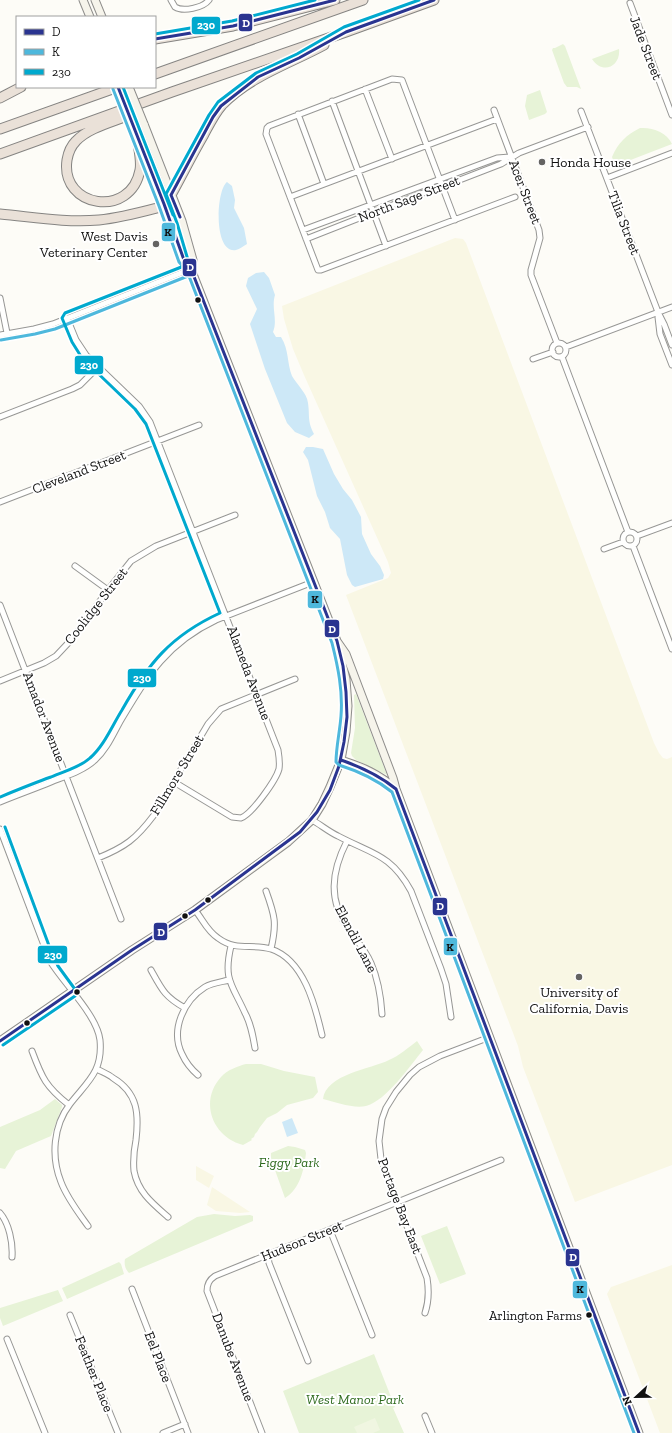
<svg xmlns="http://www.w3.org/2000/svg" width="672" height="1433" font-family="'Zilla Slab',serif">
  <rect width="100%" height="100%" fill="#fdfcf7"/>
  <path fill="#f9f7e4" d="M455,238L463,239L466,243L654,743L659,753L663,758L667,759L672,757V1165L575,1202L523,1067L518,1046L346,595L388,578L391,573L388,562L304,375L293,349L284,319L282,306Z
    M196,1166L214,1176L209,1188L196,1180Z
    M212,1187L250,1212L240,1213L216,1211L207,1205Z
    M672,1265V1433H660L607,1294L611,1287L614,1286Z"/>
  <path fill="#e7f3d7" d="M563,44L565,46L581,89L577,87H567L564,83L552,50L553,48H555Z
    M619,49C621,67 602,75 592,59Z
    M540,90L547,112L545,114L529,120L525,106L527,95Z
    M640,128C652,127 667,132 672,144L615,166L612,157C618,143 626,135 640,128Z
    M356,694L387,775L356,760L352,756L351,753L355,728L354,695Z
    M417,1041L423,1050C410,1066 386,1101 366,1106C354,1109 335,1102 323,1099C326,1074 371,1069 389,1060C399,1056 409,1047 417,1041Z
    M246,1064H261L284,1071L315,1077L318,1092L313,1098L287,1105L277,1113L267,1118L260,1127L257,1132L255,1134L254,1137L251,1139L252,1140L243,1145C212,1137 199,1101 221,1077C227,1070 238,1066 246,1064Z
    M55,1099L62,1105V1107L51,1136L16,1151L5,1169L0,1168V1127L40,1110Z
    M288,1146L295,1147L305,1150L306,1153C304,1170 300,1189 285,1198L271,1159V1153Z
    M214,1214L235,1216L250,1215L253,1216V1221L129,1273C125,1269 124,1264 125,1259L197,1217Z
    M447,1226L466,1274L440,1284L421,1236Z
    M119,1262L121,1264L124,1274L67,1299L62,1288Z
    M58,1290L63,1301L3,1326L0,1318V1308Z
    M374,1354L395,1407L393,1408L404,1433H299L283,1391Z"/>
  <path fill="#f0f6e1" d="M375,1418L380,1430L373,1433H357L354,1427Z"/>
  <path fill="#cde8f7" d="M227,182L232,186L235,200L234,208L244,228L247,244C243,246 240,249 236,250C213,254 216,190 227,182Z
    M264,272L269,278L275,295C271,308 278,320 273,332L276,337H281C289,349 287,364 292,376C297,385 307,393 308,403C310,417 307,420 314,434L309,438L295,432L287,423L265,369L250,324L257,309L246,286L248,278L256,273Z
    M306,447H313L323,449L334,474L343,489L352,500L361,517L362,534L371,554L380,566L384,575L383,579L355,587L352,585L347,575L340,539L330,528L325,512L317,496L308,460L303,452Z
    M292,1118L298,1133L287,1137L282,1122Z"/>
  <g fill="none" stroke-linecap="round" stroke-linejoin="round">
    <g stroke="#979795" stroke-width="7">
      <path id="street" d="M171,0L175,7C183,12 203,8 209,0
        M630,3L672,115
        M365,89L392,159
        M332,101L386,246
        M494,110L539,230L540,238L531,270V275L557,343
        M581,111L658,312L664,324L672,345
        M298,114L324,184
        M607,178L672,153
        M290,197L497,119
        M455,220L402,80L392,79L269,126L267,128L266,134L318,270H321L515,197
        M303,230L497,158L510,157
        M306,239L451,182L457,181L501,164L519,153L588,127
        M0,298L7,333
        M658,317L660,334L672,365
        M67,318L76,340L86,355L139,406L150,422L278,750C279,756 280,763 279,769C276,780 252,814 241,818L232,817L174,782
        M0,335L34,329L53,324L191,269
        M552 350a7 7 0 1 1 14 0a7 7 0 1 1-14 0Z
        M566,347L672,307
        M562,357L628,532
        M533,359L553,352
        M0,417L72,389L80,385L98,367
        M0,502L199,425
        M623 539a7 7 0 1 1 14 0a7 7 0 1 1-14 0Z
        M637,536L672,523
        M633,546L672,649
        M604,549L623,542
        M75,566L108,590
        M0,605L121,919
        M0,681L44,663L56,656L72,639L108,590L131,561L156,546L235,515
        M0,802C17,795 34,789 51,782C66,776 83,771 95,760C107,749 113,734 121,720C148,675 167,643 216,620L313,582
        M312,820C321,825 329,832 338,836C372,854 391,854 411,891L441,969L446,984L451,1017
        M0,829L50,961C64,984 97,1015 100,1040C103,1072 87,1082 70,1104C53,1126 51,1157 61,1182C67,1198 78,1212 88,1226
        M347,841C331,872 328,901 349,930C357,941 366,951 371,963C378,979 381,998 382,1014
        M98,858C125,847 136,839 154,815L208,724L221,709L295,679
        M266,891C275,916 277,923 271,949
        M195,910C203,920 207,931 218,938C237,952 251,943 271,949C304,960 315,1005 322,1035
        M231,946C223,980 232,984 245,1013C251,1024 253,1036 255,1048
        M151,970C162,990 165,997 185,1008
        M32,1051C42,1078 46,1087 69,1105
        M97,1069C102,1072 108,1074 113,1078C138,1093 139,1114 136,1140C134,1150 133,1160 134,1171C138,1192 152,1203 168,1217
        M198,1075C191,1069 186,1063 182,1054C170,1030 184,1000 205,987C212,983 221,982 229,980
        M0,1213C9,1223 13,1243 12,1257
        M330,1230L372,1335
        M268,1256L269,1263L308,1361
        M132,1289L188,1433
        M425,1313C429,1301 429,1290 427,1278L381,1159L379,1141L382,1119L386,1108L396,1092L410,1075L419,1067L440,1056L490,1037
        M70,1315L118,1433
        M7,1339L45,1433
        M425,1416L432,1433
        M163,1433L185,1424
        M262,1433L207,1291C207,1284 209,1280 215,1276L501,1160"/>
    </g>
    <g stroke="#8e8d8b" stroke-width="9">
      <path id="secondary" d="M83,0L90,17
        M95,0L102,17
        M144,124L182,221L193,260L191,269
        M133,127L184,260L191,269L337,641L346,654L393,778L396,789L639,1433
        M341,760C363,767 379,774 396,789
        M0,1041L132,950L195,910L288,842L312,820L322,804L330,787L341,760L346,732L348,706L346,679L338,647"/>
    </g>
    <g stroke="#858482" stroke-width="11">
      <path id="highway" d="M155,39L233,26L335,0
        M155,74L363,0
        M0,98L21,87
        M136,112C118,121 90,126 76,141C71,146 68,154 67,160C60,208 131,219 140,170C142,160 138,147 137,137
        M0,129L118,87
        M0,154L172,92L346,32L434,0
        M0,214C33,217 66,223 99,220C119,218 138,213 157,208L164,204L171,195C182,175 192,155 203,136C209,125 214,114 222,105C250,76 289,64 324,45"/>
    </g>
    <use href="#street" stroke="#fffffe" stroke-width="5"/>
    <use href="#secondary" stroke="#f6f4eb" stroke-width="7"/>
    <use href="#highway" stroke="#eae1d8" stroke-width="9"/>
    <g stroke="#8e8d8b" stroke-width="9" stroke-linecap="butt">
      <path id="secondary-bridge" d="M118,87L133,127
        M129,87L144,124"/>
    </g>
    <use href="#secondary-bridge" stroke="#f6f4eb" stroke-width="7"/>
    <g stroke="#fff" stroke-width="6">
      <path id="bus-1" d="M155,39L233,26L335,0
        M180,217L171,195L213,117L221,106L258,77L299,58L346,32L434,0
        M341,760C361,767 379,775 396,789L639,1433
        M0,1041L132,950L195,910L300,832L317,812L330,790L339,766L344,742L347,717L346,692L343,666L337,641L191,269L184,260L164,204L118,87"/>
    </g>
    <g stroke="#fff" stroke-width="6">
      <path id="bus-2" d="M113,89L159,206L179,262L187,271L332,643C338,667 343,691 341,716C340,730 336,748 336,762L339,765C358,771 376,779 392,792L634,1433
        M1,340L35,334L55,329L193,274"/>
    </g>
    <g stroke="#fff" stroke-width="6">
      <path id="bus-3" d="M155,34L232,21L315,0
        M123,87L173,215
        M186,268L188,260L177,223L166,194L209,115L218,102L256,73L297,54L344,27L419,0
        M0,797C17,790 34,783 51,777C64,771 79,768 90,758C104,746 112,726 122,710C148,664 170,636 220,613L146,424L135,409L82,358L72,342L62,318L65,313L189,264
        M3,1045L75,996L77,992L58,966L51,951L5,827"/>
    </g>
    <use href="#bus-1" stroke="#2a3490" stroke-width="3"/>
    <use href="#bus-2" stroke="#4eb8dc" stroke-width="3"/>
    <use href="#bus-3" stroke="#00a9ce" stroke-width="3"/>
  </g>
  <g fill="#646362" stroke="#fff" stroke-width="1.5">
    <circle cx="542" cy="162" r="4"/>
    <circle cx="156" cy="244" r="4"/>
    <circle cx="579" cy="977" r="4"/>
  </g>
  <g fill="#111" stroke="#fff" stroke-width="1.5">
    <circle cx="198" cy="300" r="3.5"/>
    <circle cx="208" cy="900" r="3.5"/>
    <circle cx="185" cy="916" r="3.5"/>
    <circle cx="77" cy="992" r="3.5"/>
    <circle cx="27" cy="1023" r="3.5"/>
    <circle cx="589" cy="1315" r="3.5"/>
  </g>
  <g text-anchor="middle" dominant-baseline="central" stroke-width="4" stroke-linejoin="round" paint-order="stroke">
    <g font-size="13" fill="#111" stroke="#fff" text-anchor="end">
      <text x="582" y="1315">Arlington Farms</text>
    </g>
    <g font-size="14" fill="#111" stroke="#fff">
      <text transform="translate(646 48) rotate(69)">Jade Street</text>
      <text transform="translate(525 192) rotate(69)">Acer Street</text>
      <text transform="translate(409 199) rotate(-21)">North Sage Street</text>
      <text transform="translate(624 223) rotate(69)">Tilia Street</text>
      <text transform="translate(79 472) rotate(-21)">Cleveland Street</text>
      <text transform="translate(96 606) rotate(-52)">Coolidge Street</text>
      <text transform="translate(249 673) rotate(69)">Alameda Avenue</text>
      <text transform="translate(44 717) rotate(69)">Amador Avenue</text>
      <text transform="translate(177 775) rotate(-59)">Fillmore Street</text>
      <text transform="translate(356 939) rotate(62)">Elendil Lane</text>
      <text transform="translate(400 1206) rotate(69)">Portage Bay East</text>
      <text transform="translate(302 1241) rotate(-22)">Hudson Street</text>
      <text transform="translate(158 1357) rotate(69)">Eel Place</text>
      <text transform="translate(233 1357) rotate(69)">Danube Avenue</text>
      <text transform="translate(94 1374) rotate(68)">Feather Place</text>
    </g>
    <g font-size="14" fill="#111" stroke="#fff" text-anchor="start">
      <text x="550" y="162">Honda House</text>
      <text x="148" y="236" text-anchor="end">West Davis<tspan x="148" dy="16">Veterinary Center</tspan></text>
      <text x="579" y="992" text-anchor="middle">University of<tspan x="579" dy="16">California, Davis</tspan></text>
    </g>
    <g font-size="14" font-style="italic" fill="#2f6b1f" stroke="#fff">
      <text x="289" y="1162">Figgy Park</text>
      <text x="355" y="1399">West Manor Park</text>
    </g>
  </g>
  <g stroke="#fff" stroke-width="1.5">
    <rect x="238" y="13" width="15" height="19" rx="4" fill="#2a3490"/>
    <rect x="191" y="16" width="30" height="19" rx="4" fill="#00a9ce"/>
    <rect x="161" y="222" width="15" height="20" rx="4" fill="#4eb8dc"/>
    <rect x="182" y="258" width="15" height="19" rx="4" fill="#2a3490"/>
    <rect x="74" y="355" width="30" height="20" rx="4" fill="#00a9ce"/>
    <rect x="307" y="590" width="16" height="19" rx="4" fill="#4eb8dc"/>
    <rect x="324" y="619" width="16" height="19" rx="4" fill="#2a3490"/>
    <rect x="127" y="668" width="30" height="20" rx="4" fill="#00a9ce"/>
    <rect x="432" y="897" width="16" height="19" rx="4" fill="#2a3490"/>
    <rect x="153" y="922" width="15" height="19" rx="4" fill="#2a3490"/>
    <rect x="443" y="937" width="15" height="19" rx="4" fill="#4eb8dc"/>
    <rect x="37" y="945" width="31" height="19" rx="4" fill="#00a9ce"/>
    <rect x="565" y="1248" width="15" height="19" rx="4" fill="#2a3490"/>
    <rect x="572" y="1280" width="16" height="19" rx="4" fill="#4eb8dc"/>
  </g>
  <g font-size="11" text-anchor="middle" font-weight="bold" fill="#fff">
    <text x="246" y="27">D</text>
    <text x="206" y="29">230</text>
    <text x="190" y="271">D</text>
    <text x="89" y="369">230</text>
    <text x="332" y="633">D</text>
    <text x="142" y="682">230</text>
    <text x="440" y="910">D</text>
    <text x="161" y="936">D</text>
    <text x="53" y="959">230</text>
    <text x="573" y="1261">D</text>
  </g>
  <g font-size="11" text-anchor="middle" font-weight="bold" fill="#111">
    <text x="168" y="236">K</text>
    <text x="315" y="603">K</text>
    <text x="450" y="951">K</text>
    <text x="580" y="1293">K</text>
  </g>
  <rect x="16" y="16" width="140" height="72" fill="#ffffff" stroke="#a0a0a0"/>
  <rect x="24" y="29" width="20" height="6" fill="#2a3490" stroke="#a0a0a0"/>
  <text x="52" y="36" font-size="12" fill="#111111">D</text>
  <rect x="24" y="49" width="20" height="6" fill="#4eb8dc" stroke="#a0a0a0"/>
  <text x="52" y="56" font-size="12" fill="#111111">K</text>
  <rect x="24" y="69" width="20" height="6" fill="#00a9ce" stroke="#a0a0a0"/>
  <text x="52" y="76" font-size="12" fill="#111111">230</text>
  <g transform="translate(636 1397) rotate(248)" stroke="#ffffff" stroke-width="3" paint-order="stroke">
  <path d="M0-3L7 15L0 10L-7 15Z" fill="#111111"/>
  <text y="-6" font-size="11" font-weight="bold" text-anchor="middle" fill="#111111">N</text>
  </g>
</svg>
